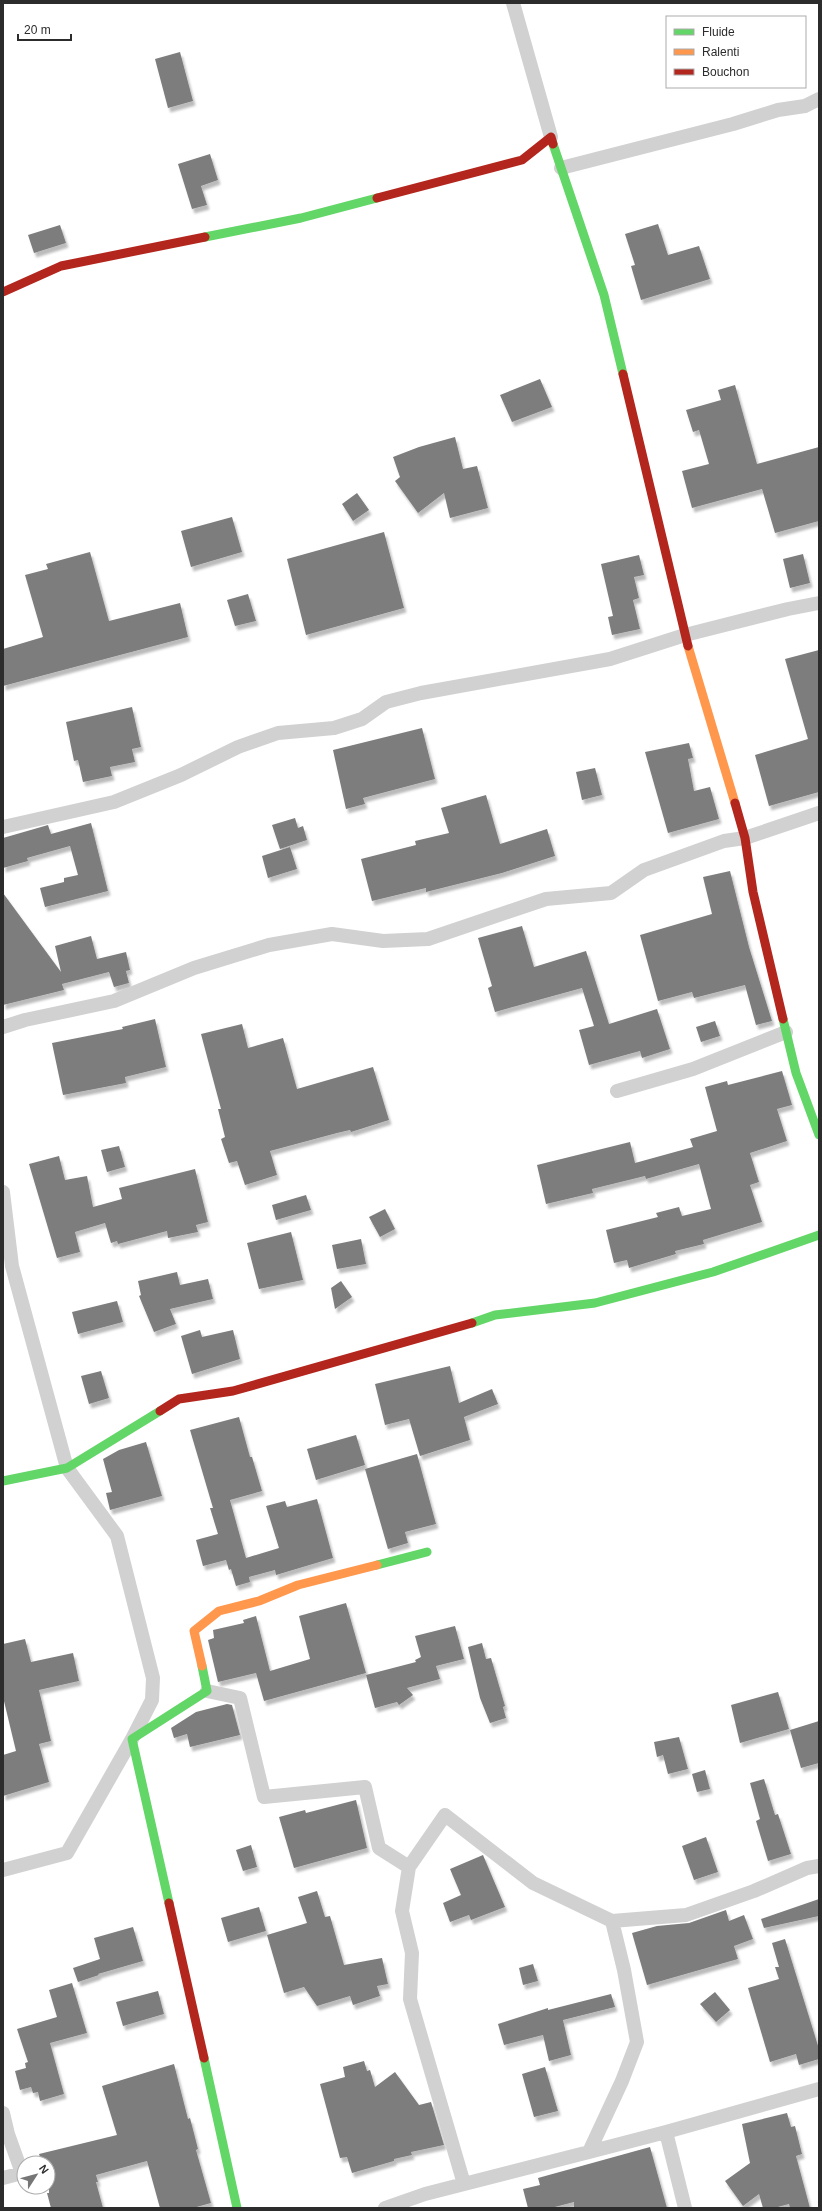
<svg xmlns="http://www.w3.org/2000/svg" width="822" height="2211" font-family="Arial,sans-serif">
  <defs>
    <filter id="shadow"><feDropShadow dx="2.5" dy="4.5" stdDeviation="1" flood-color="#0004"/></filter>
  </defs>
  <rect width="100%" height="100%" fill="#fff"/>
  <path fill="#7d7d7d" filter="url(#shadow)" d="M180,52L193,101L168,108L155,59Z
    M210,154L218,180L201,186L207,205L192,209L178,164Z
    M658,224L668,255L699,246L710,279L641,300L631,266L635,265L625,234Z
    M60,225L66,243L34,253L28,235Z
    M540,379L552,407L512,422L500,395Z
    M735,385L757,464L819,447V521L775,533L762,489L692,508L682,471L709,464L699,430L693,432L686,410L721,400L718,390Z
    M455,437L463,469L477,466L488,508L450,518L444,493L418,513L395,481L400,477L393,457L419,447Z
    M357,493L369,510L353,521L342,504Z
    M232,517L242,552L191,567L181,531Z
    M384,532L404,608L306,635L287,559Z
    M90,552L109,621L180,603L188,637L3,686V649L43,637L25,575L48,569L46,564Z
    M803,554L810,583L790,588L783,559Z
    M639,555L644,575L634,577L639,598L633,600L640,629L612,635L608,617L613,616L601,564Z
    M248,594L256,621L235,626L227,600Z
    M819,650V792L769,806L755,755L808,739L785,659Z
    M132,707L141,747L132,749L135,762L110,767L112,776L83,782L78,760L74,761L66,722Z
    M422,728L435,779L363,798L365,804L346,809L333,750Z
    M689,743L693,758L688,759L694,791L710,787L719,819L668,833L645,752Z
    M595,768L602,795L582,800L576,772Z
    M486,795L500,844L547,829L555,856L502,873L426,892V888L372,901L361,859L416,845L415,841L449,833L441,808Z
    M295,818L298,828L303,826L307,840L280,849L272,825Z
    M91,823L108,891L45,907L40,888L64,882V878L78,875L70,846L27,858L28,861L3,868V838L48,825L51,834Z
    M290,847L297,869L268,878L262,856Z
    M730,871L749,947L772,1021L756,1025L745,985L694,998L692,992L658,1001L640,935L712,914L703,877Z
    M3,893L61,972L55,946L91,936L97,959L126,952L130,970L126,971L129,983L114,987L109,972L62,984L64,990L3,1005Z
    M522,926L534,967L586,951L609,1024L657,1009L670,1049L642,1058L640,1051L589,1065L579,1030L594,1026L582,988L495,1012L488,988L492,986L478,938Z
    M155,1019L166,1067L125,1077L126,1083L63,1095L52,1043L123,1029L122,1027Z
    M715,1021L720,1036L701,1042L696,1027Z
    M242,1024L248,1048L283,1038L297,1089L373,1067L389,1120L351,1132L350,1130L337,1133L270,1151L277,1175L245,1185L237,1161L229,1163L221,1139L225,1137L218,1109H221L201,1034Z
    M782,1071L792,1105L777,1109L787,1141L750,1153L759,1182L750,1185L762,1222L703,1240L704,1244L675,1251L676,1254L629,1268L627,1260L614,1263L606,1230L658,1217L656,1213L679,1207L682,1216L711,1209L699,1164L646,1179L645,1176L592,1189L593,1193L546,1204L537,1165L630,1142L635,1163L693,1147L690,1139L717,1131L705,1087L727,1081L728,1085Z
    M119,1146L125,1167L107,1172L101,1150Z
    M59,1156L65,1180L87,1176L93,1207L122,1199L119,1188L195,1169L208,1222L196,1225L198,1232L168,1238L167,1231L118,1244L117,1241L111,1243L105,1223L75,1232L80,1252L57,1258L29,1164Z
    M306,1195L311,1210L276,1220L272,1205Z
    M385,1209L395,1229L380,1237L369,1217Z
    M291,1232L303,1280L259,1289L247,1243Z
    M361,1239L366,1264L337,1269L332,1245Z
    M177,1272L180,1285L208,1279L213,1299L170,1309L176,1324L154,1332L139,1296L141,1295L138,1281Z
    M341,1281L352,1297L335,1309L331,1288Z
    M117,1301L123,1322L78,1334L72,1312Z
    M200,1330L202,1337L233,1330L240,1359L192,1374L181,1336Z
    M450,1366L459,1403L492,1389L498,1404L464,1417L470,1440L420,1456L409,1419L385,1425L375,1384Z
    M101,1371L109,1398L89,1404L81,1376Z
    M239,1417L250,1457H252L262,1491L230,1500L246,1558L279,1548L266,1506L285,1501L287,1507L317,1499L333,1558L276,1575L275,1570L249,1577L250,1582L236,1586L231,1569L229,1570L226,1560L203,1566L196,1540L218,1534L210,1508H213L190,1430Z
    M356,1435L365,1465L316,1480L307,1449Z
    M146,1442L162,1496L110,1510L106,1493L112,1492L103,1459L119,1450Z
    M417,1454L436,1524L405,1532L408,1543L388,1549L365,1469Z
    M346,1603L366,1673L264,1701L256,1673L218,1682L208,1640L214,1638L213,1630L244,1623L243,1620L256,1616L270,1671L310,1659L299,1616Z
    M455,1626L464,1659L436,1666L440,1679L407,1688L413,1695L399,1705L397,1702L375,1708L366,1675L416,1662L415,1660L421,1657L415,1636Z
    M25,1639L31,1662L73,1653L79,1681L39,1690L51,1741L39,1744L49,1782L3,1796V1755L16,1751L3,1697V1644Z
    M482,1643L486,1659L491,1658L505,1706L503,1707L506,1718L490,1723L480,1698L468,1647Z
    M778,1692L789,1729L740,1743L731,1705Z
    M227,1704L232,1705L240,1735L190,1747L187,1734L174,1738L171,1728L196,1712Z
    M819,1721V1763L801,1768L790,1730Z
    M679,1737L688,1769L668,1774L663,1755L657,1757L654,1742Z
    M705,1770L710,1789L697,1792L692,1774Z
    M764,1779L775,1815L778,1814L791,1854L768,1861L756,1821L760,1819L750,1783Z
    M356,1800L367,1848L294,1868L279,1817L305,1810L306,1813Z
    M706,1837L718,1872L694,1880L682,1846Z
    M251,1845L257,1867L243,1871L236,1850Z
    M483,1855L505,1907L471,1920L469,1915L450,1922L443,1903L461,1895L450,1869Z
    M317,1891L325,1917L330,1916L344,1965L382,1958L388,1984L377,1986L380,1996L353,2005L350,1996L317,2006L304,1987L284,1993L267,1935L307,1923L298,1897Z
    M819,1899V1916L764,1928L761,1919Z
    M259,1907L266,1931L228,1942L221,1918Z
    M726,1910L729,1921L744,1915L753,1939L734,1946L738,1959L647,1985L632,1933L657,1926L689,1923Z
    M133,1927L143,1961L98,1974L99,1975L78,1982L73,1968L100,1959L94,1938Z
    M785,1939L819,2049V2059L799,2065L796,2054L770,2062L748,1988L779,1979L775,1967H779L772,1943Z
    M533,1964L538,1981L523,1985L519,1968Z
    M72,1983L87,2033L50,2043L64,2094L40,2101L38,2092L33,2093L31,2087L20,2090L15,2071L26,2068L25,2063L28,2062L17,2029L57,2017L49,1990Z
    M158,1991L164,2014L123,2026L116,2002Z
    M715,1992L730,2010L716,2022L700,2004Z
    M611,1994L615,2007L563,2020L571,2055L549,2061L543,2035L504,2045L498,2024L548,2008V2010Z
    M364,2061L367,2071L370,2070L375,2087L395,2072L419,2105L431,2102L444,2145L411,2152L412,2155L394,2159V2161L352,2173L347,2157L340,2158L320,2084L345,2077L343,2067Z
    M174,2064L188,2119L190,2118L198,2149L196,2150L211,2203L193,2208H160L147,2161L96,2175L98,2182H96L103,2208H51L47,2193H49L48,2163H42L39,2154L117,2135L102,2086Z
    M545,2067L558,2111L534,2117L522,2074Z
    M787,2113L791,2127L795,2126L802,2154L796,2156L810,2208H790L789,2204L774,2208H763L759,2194L743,2206L725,2181L750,2163L742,2124Z
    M650,2147L667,2208H574V2202L551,2208H528L523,2189L540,2185L538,2178Z"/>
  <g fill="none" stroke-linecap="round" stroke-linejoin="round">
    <path stroke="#d1d1d1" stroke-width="14" d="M513,3L551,137
      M561,168L733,124L778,110L805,106L819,99
      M3,827L114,802L181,775L238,747L278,733L334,728L362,719L386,702L421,693L610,659L685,635L788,609L819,603
      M3,1027L25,1020L114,1001L194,968L269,945L332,934L383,941L428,939L546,899L611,893L644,870L724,841L745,838L819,813
      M617,1091L693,1069L786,1032
      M3,1192L12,1266L67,1468L117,1536L153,1678L152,1700L132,1739L67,1853L3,1870
      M207,1691L240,1698L264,1797L365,1787L379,1848L409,1867L445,1815L533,1883L612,1921
      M409,1867L402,1911L412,1953L410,1999L464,2184
      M3,2113L8,2134L22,2173L3,2178
      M666,2132L685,2208
      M589,2152L666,2132L819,2089
      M385,2208L425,2194L589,2152L622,2081L637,2042L624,1970L612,1921L686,1915L754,1891L807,1868L819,1866"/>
    <path stroke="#63d668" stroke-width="9" d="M553,144L604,295L623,374
      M205,237L301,218L377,198
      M783,1019L796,1073L819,1135
      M472,1323L495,1315L595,1303L713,1272L819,1235
      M3,1481L67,1468L160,1411
      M377,1565L427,1552
      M169,1903L132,1739L207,1691L202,1666
      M204,2058L237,2208"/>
    <path stroke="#ff974d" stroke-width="9" d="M688,646L735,803
      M202,1666L194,1631L219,1611L259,1601L298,1585L377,1565"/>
    <path stroke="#b3261e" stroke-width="9" d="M377,198L522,160L551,137L553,144
      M3,292L61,266L205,237
      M623,374L688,646
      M735,803L745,838L753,892L783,1019
      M160,1411L179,1399L233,1391L472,1323
      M169,1903L204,2058"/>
  </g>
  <rect width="822" height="2211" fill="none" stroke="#2c2c2c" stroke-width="8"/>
  <rect x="666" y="16" width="140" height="72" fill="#ffffff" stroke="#ababab"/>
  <rect x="674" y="29" width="20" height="6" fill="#63d668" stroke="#ababab"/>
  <text x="702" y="36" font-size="12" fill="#2c2c2c">Fluide</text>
  <rect x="674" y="49" width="20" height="6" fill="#ff974d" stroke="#ababab"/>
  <text x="702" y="56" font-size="12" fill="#2c2c2c">Ralenti</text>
  <rect x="674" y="69" width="20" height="6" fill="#b3261e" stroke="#ababab"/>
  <text x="702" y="76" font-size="12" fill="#2c2c2c">Bouchon</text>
  <g transform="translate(36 2175) rotate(54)"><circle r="19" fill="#ffffff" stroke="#ababab"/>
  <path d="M0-3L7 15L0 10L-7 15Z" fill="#767676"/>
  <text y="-6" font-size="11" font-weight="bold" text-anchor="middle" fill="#2c2c2c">N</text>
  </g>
  <path d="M18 34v6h53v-6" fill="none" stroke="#2c2c2c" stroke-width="2"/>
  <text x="24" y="34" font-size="12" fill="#2c2c2c" stroke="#ffffff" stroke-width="3" paint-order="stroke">20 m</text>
</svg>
